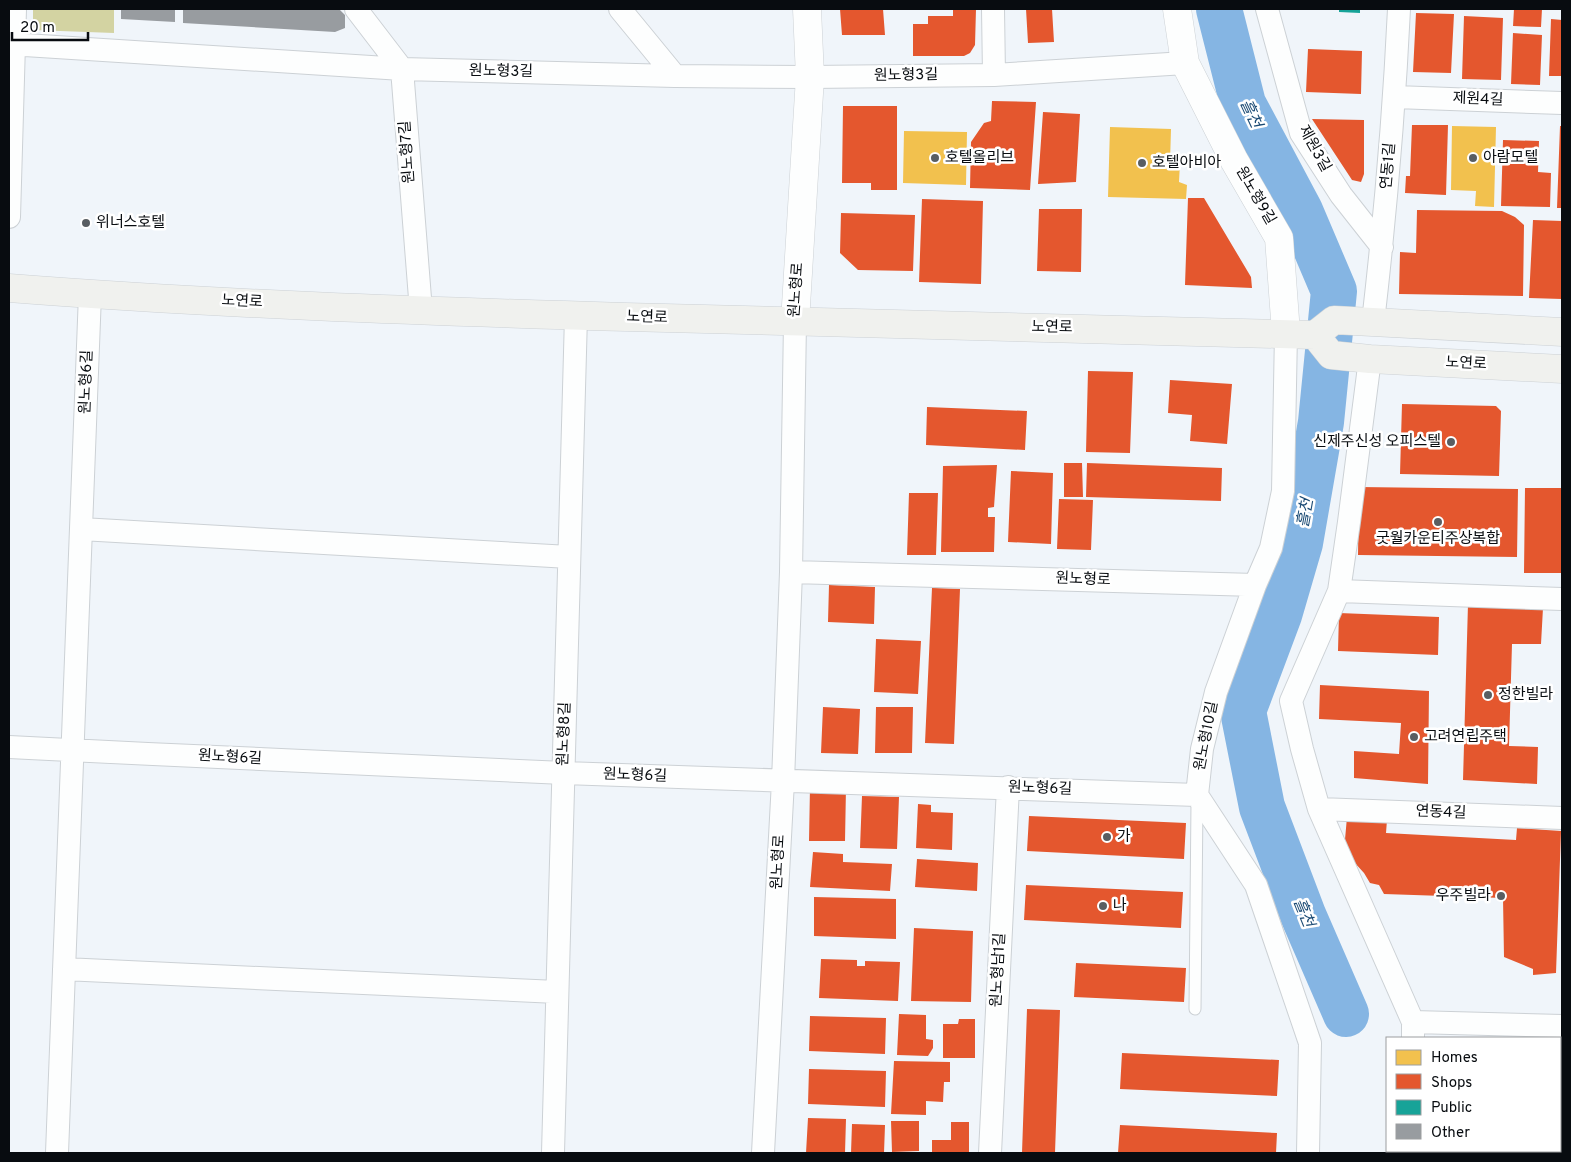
<svg xmlns="http://www.w3.org/2000/svg" width="1571" height="1162" font-family="Overpass,'Noto Sans KR',sans-serif">
  <rect width="100%" height="100%" fill="#f0f5fa"/>
  <path fill="#d3d3a2" d="M33,9H114V33L33,30Z"/>
  <path fill="#f2c14e" d="M1452,126L1496,127L1494,207L1475,206L1476,191L1451,190Z
    M1110,127L1171,129L1170,163H1180L1179,182L1187,185L1186,199L1108,197Z
    M904,131L967,132L966,185L903,183Z"/>
  <path fill="#e4572e" d="M840,9H883L885,35H842Z
    M953,9H976L975,45L970,53L964,56H913V24H928V16H953Z
    M1026,9H1052L1054,42L1028,43Z
    M1514,9H1542L1541,27L1513,26Z
    M1416,13L1454,14L1451,73L1413,72Z
    M1464,16L1503,18L1501,80L1462,79Z
    M1551,19L1562,20V76H1549Z
    M1513,33L1542,35L1540,85L1511,84Z
    M1308,49L1362,51L1361,94L1306,92Z
    M992,101L1036,102L1030,190L970,188L971,142L984,123L991,121Z
    M843,106H897V190H871V183H842Z
    M1043,112L1080,114L1076,182L1038,184Z
    M1312,119L1364,120V174L1361,182L1352,180Z
    M1412,125H1448L1446,195L1405,193L1406,176H1410Z
    M1560,126H1562V208H1557Z
    M1503,140L1539,141L1538,172L1551,173L1550,207L1501,206Z
    M1188,198H1204L1251,277L1252,288L1185,285Z
    M922,199L983,201L981,284L919,282Z
    M1039,209H1082L1081,272L1037,271Z
    M1417,210L1502,211L1515,217L1524,225L1523,296L1399,294L1400,252L1416,253Z
    M841,213L915,215L913,271L858,270L840,253Z
    M1533,220L1562,221V299L1529,298Z
    M1088,371L1133,372L1130,453L1086,452Z
    M1170,380L1232,384L1227,444L1190,441L1192,415L1168,413Z
    M1402,404L1496,406L1501,411L1499,476L1400,474Z
    M927,407L1027,411L1025,450L926,445Z
    M1064,463H1082L1083,497H1064Z
    M1087,463L1222,468L1221,501L1086,497Z
    M997,465L994,507L988,508V517H995L994,552H941L943,466Z
    M1011,471L1053,473L1051,544L1008,542Z
    M1359,487L1518,489L1517,557L1358,555Z
    M1525,488H1562V573H1524Z
    M909,493H938L936,555H907Z
    M1059,499L1093,500L1091,550L1057,549Z
    M829,585L875,587L874,624L828,622Z
    M932,588L960,589L954,744L925,743Z
    M1468,604L1543,608L1541,644H1512L1509,746L1538,747L1537,784L1463,780Z
    M1339,613L1439,617L1438,655L1338,651Z
    M876,639L921,641L918,694L874,692Z
    M1320,685L1429,691L1428,784L1354,778V751L1399,754L1401,723L1319,719Z
    M823,707L860,709L858,754L821,753Z
    M876,707H913L912,753H875Z
    M810,787H846L845,841H809Z
    M862,796L899,797L897,849L860,848Z
    M918,804L931,805V812L953,813L952,850L916,848Z
    M1029,816L1186,823L1184,859L1027,851Z
    M1347,817L1387,820L1386,833L1516,840L1517,828L1561,831L1556,973L1533,975V969L1504,957L1503,898L1384,894L1379,885L1370,883L1364,873L1344,851Z
    M813,852L843,854V862L892,864L890,891L810,887Z
    M917,859L978,863L977,891L915,887Z
    M1026,885L1183,892L1181,928L1024,920Z
    M814,897L896,899V939L814,936Z
    M914,928L973,931L971,1002L911,1001Z
    M821,959L857,960V966H865V961L900,962L898,1001L819,998Z
    M1076,963L1186,968L1184,1002L1074,997Z
    M1027,1009L1060,1010L1055,1153H1022Z
    M899,1014L926,1015V1039L933,1040V1048L928,1056L897,1055Z
    M810,1016L886,1018L885,1054L809,1051Z
    M959,1019H975V1058H943V1024H958Z
    M1527,1035L1554,1037V1038H1527Z
    M1560,1037H1562V1070H1560Z
    M1122,1053L1279,1060L1277,1096L1120,1089Z
    M894,1061L950,1062V1082H944L943,1102L926,1101V1115L891,1114Z
    M809,1069L886,1071L885,1107L808,1104Z
    M1560,1075H1562V1106H1560Z
    M808,1118L846,1119L845,1153H806Z
    M891,1121H919V1151L892,1152Z
    M951,1122H969V1153H932V1140H951Z
    M852,1124L885,1125L884,1153H851Z
    M1120,1125L1277,1133L1276,1153H1118Z
    M1560,1133H1562V1153H1538V1151H1560Z"/>
  <path fill="#17a398" d="M1339,9H1360V13L1339,12Z"/>
  <g fill="none" stroke-linecap="round" stroke-linejoin="round">
    <path stroke="#85b5e3" stroke-width="46" d="M1219,9L1243,104L1300,211L1334,291L1321,422L1300,543L1279,615L1243,711L1262,807L1303,915L1346,1014"/>
  </g>
  <path fill="#989ca0" d="M121,9H175V22L121,19Z
    M183,9H339L345,15V28L335,32L183,23Z"/>
  <g fill="none" stroke-linecap="round" stroke-linejoin="round">
    <g stroke="#ccd1d5" stroke-width="13">
      <path id="service" d="M1195,1009L1197,802"/>
    </g>
    <g stroke="#ccd1d5" stroke-width="24">
      <path id="minor" d="M356,9L402,69L421,311
        M620,9L675,76
        M993,9L994,75
        M1267,9L1301,133L1341,195L1382,247
        M9,44L402,69L675,76L810,77L994,75L1185,63
        M1395,97L1562,103
        M9,217L15,9
        M1373,322C1385,218 1394,114 1399,9
        M1286,333L1283,491L1271,548L1255,585L1216,692L1202,749L1197,795L1256,885L1310,1043L1308,1153
        M1370,359L1349,522L1339,591L1291,701L1302,749L1319,809L1413,1022V1038
        M81,529L569,557
        M791,572L1255,585
        M1339,591L1562,599
        M9,747C194,756 379,766 564,773C775,782 986,786 1197,795
        M1319,809L1562,818
        M64,969L557,992
        M1413,1022L1562,1026
        M57,1153L90,294
        M553,1153L576,316
        M763,1153L783,781L791,572L795,322
        M990,1153L1008,787
        M1406,1153L1407,1151"/>
    </g>
    <g stroke="#ccd1d5" stroke-width="29">
      <path id="tertiary" d="M1177,9L1185,63L1234,160L1279,238L1286,333
        M795,322L810,77L807,9"/>
    </g>
    <g stroke="#ccd1d5" stroke-width="29">
      <path id="secondary" d="M9,288C214,304 420,311 626,317C855,324 1085,329 1315,335L1334,320L1562,332
        M1315,335L1331,355L1370,359L1562,369"/>
    </g>
    <use href="#service" stroke="#fdfefe" stroke-width="11"/>
    <use href="#minor" stroke="#fdfefe" stroke-width="22"/>
    <use href="#tertiary" stroke="#fdfefe" stroke-width="28"/>
    <use href="#secondary" stroke="#f0f1ee" stroke-width="28"/>
  </g>
  <g fill="#595e62" stroke="#fff" stroke-width="2">
    <circle cx="935" cy="158" r="5"/>
    <circle cx="1473" cy="158" r="5"/>
    <circle cx="1142" cy="163" r="5"/>
    <circle cx="86" cy="223" r="5"/>
    <circle cx="1451" cy="442" r="5"/>
    <circle cx="1438" cy="522" r="5"/>
    <circle cx="1488" cy="695" r="5"/>
    <circle cx="1414" cy="737" r="5"/>
    <circle cx="1107" cy="837" r="5"/>
    <circle cx="1501" cy="896" r="5"/>
    <circle cx="1103" cy="906" r="5"/>
  </g>
  <g text-anchor="middle" dominant-baseline="central" stroke-width="5" stroke-linejoin="round" paint-order="stroke">
    <g font-size="15" fill="#080c10" stroke="#fff">
      <text transform="translate(501 72) rotate(1)">원노형3길</text>
      <text transform="translate(906 76) rotate(-1)">원노형3길</text>
      <text transform="translate(1478 100) rotate(2)">제원4길</text>
      <text transform="translate(1314 149) rotate(61)">제원3길</text>
      <text transform="translate(408 152) rotate(-94)">원노형7길</text>
      <text transform="translate(1389 166) rotate(-85)">연동1길</text>
      <text transform="translate(1255 196) rotate(60)">원노형9길</text>
      <text transform="translate(797 290) rotate(-86)">원노형로</text>
      <text transform="translate(242 302) rotate(3)">노연로</text>
      <text transform="translate(647 318) rotate(2)">노연로</text>
      <text transform="translate(1052 328) rotate(1)">노연로</text>
      <text transform="translate(1466 364) rotate(3)">노연로</text>
      <text transform="translate(87 382) rotate(-88)">원노형6길</text>
      <text transform="translate(1083 580) rotate(2)">원노형로</text>
      <text transform="translate(565 734) rotate(-88)">원노형8길</text>
      <text transform="translate(1207 736) rotate(-79)">원노형10길</text>
      <text transform="translate(230 758) rotate(3)">원노형6길</text>
      <text transform="translate(635 776) rotate(2)">원노형6길</text>
      <text transform="translate(1040 789) rotate(2)">원노형6길</text>
      <text transform="translate(1441 813) rotate(2)">연동4길</text>
      <text transform="translate(779 862) rotate(-87)">원노형로</text>
      <text transform="translate(999 970) rotate(-87)">원노형남1길</text>
    </g>
    <g font-size="15" fill="#080c10" stroke="#fff" text-anchor="start">
      <text x="945" y="158">호텔올리브</text>
      <text x="1483" y="158">아람모텔</text>
      <text x="1152" y="163">호텔아비아</text>
      <text x="96" y="223">위너스호텔</text>
      <text x="1441" y="442" text-anchor="end">신제주신성 오피스텔</text>
      <text x="1438" y="539" text-anchor="middle">굿월카운티주상복합</text>
      <text x="1498" y="695">정한빌라</text>
      <text x="1424" y="737">고려연립주택</text>
      <text x="1117" y="837">가</text>
      <text x="1491" y="896" text-anchor="end">우주빌라</text>
      <text x="1113" y="906">나</text>
    </g>
    <g font-size="16" font-style="italic" fill="#1a4a74" stroke="#fff">
      <text transform="translate(1250 114) rotate(65)">흘천</text>
      <text transform="translate(1306 513) rotate(-80)">흘천</text>
      <text transform="translate(1303 913) rotate(68)">흘천</text>
    </g>
  </g>
  <rect width="1571" height="1162" fill="none" stroke="#080c10" stroke-width="20"/>
  <rect x="1386" y="1037" width="175" height="115" fill="#ffffff" stroke="#9c9e9f"/>
  <rect x="1396" y="1050" width="25" height="15" fill="#f2c14e" stroke="#9c9e9f"/>
  <text x="1431" y="1062" font-size="15" fill="#080c10">Homes</text>
  <rect x="1396" y="1074" width="25" height="15" fill="#e4572e" stroke="#9c9e9f"/>
  <text x="1431" y="1087" font-size="15" fill="#080c10">Shops</text>
  <rect x="1396" y="1100" width="25" height="15" fill="#17a398" stroke="#9c9e9f"/>
  <text x="1431" y="1112" font-size="15" fill="#080c10">Public</text>
  <rect x="1396" y="1124" width="25" height="15" fill="#989ca0" stroke="#9c9e9f"/>
  <text x="1431" y="1137" font-size="15" fill="#080c10">Other</text>
  <path d="M12 32v8h76v-8" fill="none" stroke="#080c10" stroke-width="2.5"/>
  <text x="20" y="32" font-size="15" fill="#080c10" stroke="#ffffff" stroke-width="4" paint-order="stroke">20 m</text>
</svg>
